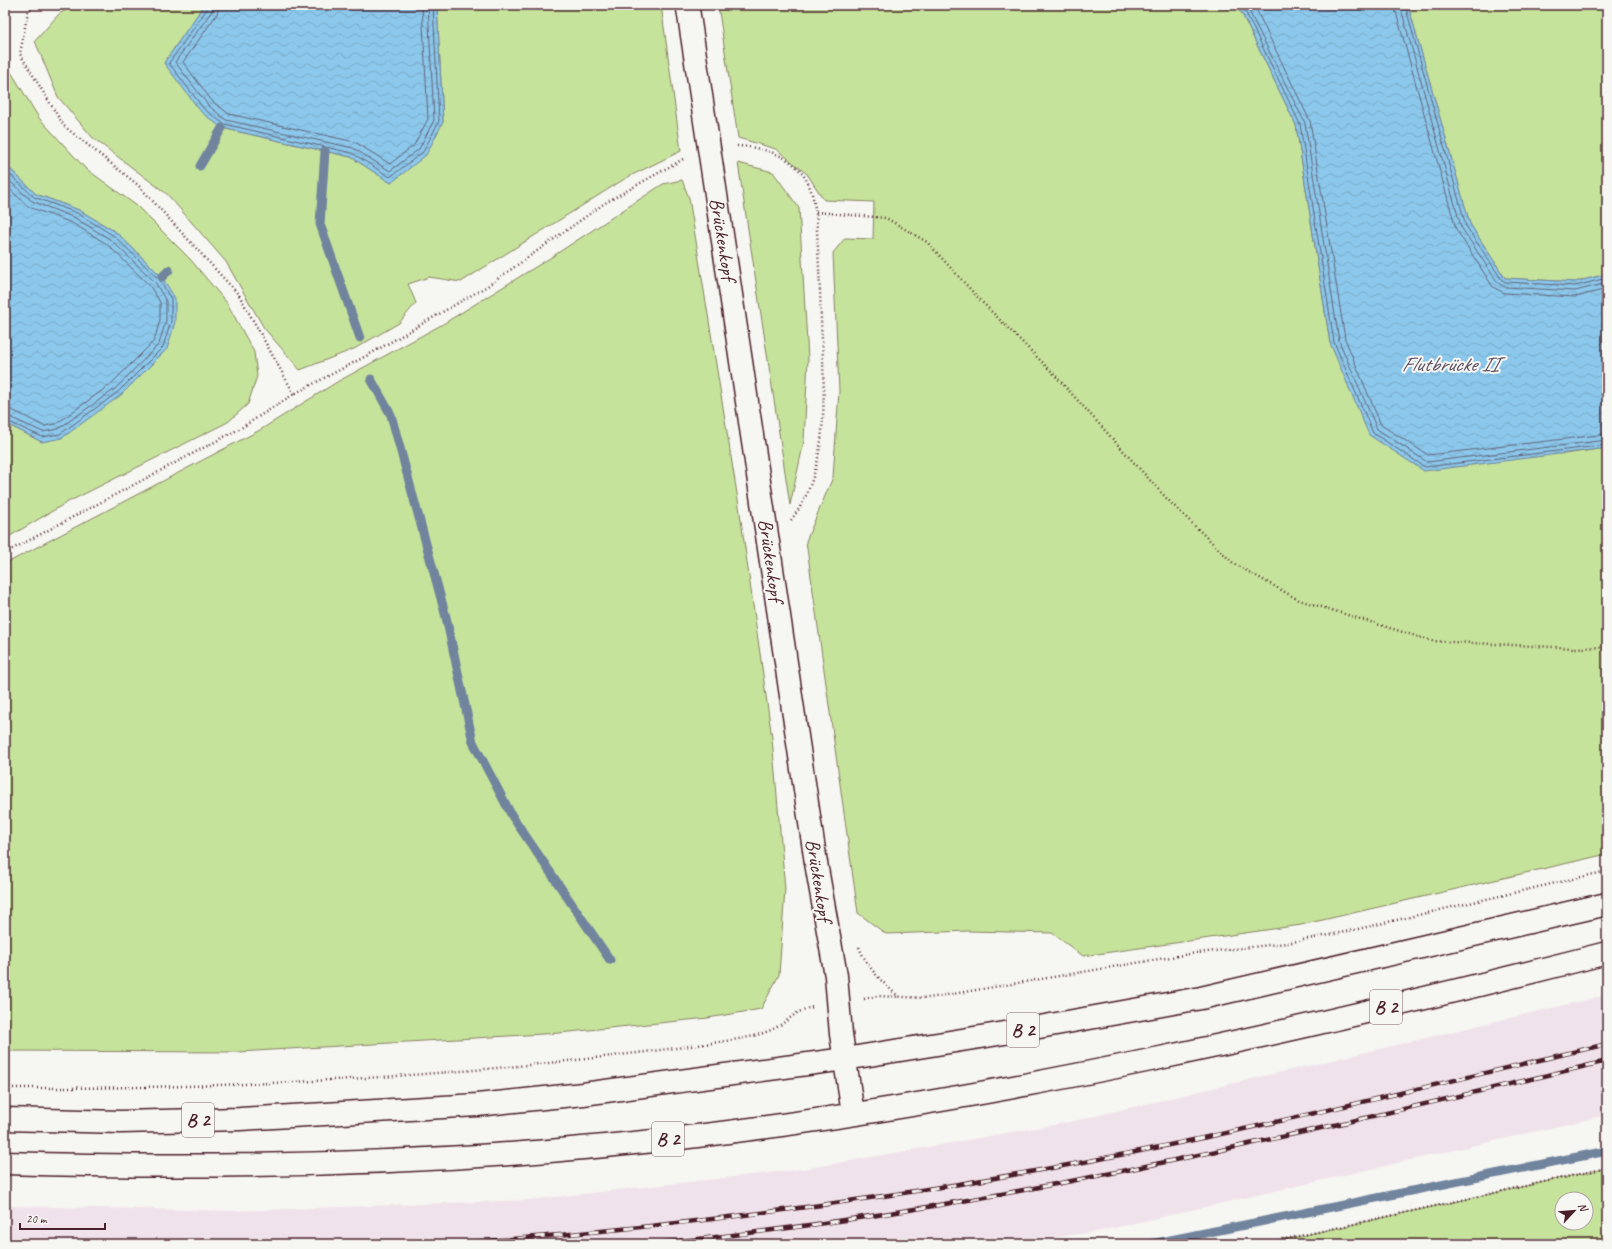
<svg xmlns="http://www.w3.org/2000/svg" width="1612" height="1249" font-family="Caveat,sans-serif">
  <defs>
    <pattern id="water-waves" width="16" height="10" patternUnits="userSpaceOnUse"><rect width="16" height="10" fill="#8bc8eb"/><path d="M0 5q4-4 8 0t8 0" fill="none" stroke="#79abca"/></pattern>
  </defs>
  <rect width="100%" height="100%" fill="#f6f6f2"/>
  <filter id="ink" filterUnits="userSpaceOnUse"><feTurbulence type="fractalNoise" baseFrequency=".025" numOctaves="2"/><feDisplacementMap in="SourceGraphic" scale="8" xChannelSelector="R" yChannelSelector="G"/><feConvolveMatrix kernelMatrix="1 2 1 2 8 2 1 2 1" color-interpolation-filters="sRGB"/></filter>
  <g filter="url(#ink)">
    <path fill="#f0e2ea" d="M1607,995V1115L1100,1231L1009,1244H5V1206L235,1211L529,1200L804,1169L1070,1122Z"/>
    <path fill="#c6e39b" stroke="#888163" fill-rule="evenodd" d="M75,5H207L202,8L164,63L222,128L351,157L391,183L443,122L437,5H661L681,151L626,178L461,282L429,277L408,284L416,303L399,323L354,349L300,370L264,328L226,262L167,194L93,138L58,97L35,41L59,14Z
      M718,5H1232L1241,12L1296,125L1330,343L1564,454L1607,448V854L1301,925L1083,956L1052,933L969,931L886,934L858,913L806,541L833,477L839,391L833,253L845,238L873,239L874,202L824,200L807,174L776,149L738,138Z
      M1408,5H1607V274L1575,282L1505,278L1470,224Z
      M5,62L39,118L85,168L137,206L190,259L227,303L254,352L257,376L248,404L228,422L66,503L5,539V423L42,442L162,277L116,232L79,210L36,194L5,164Z
      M738,163L773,172L799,208L808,359L804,441L790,505Z
      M682,180L689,198L739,506L772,738L785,889L779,975L761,1009L708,1018L559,1033L238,1052L5,1051V564L260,430L337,382L443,324L550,258L663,184Z
      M1607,1168V1244H1265ZM1562,1199H1586V1223H1562Z"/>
    <path fill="url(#water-waves)" stroke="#71849e" d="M207,5H437L443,122L426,155L391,183L351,157L222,128L201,112L164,63L202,8Z
      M1232,5H1408L1470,224L1505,278L1575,282L1607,274V448L1424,471L1369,435L1330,343L1296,125L1241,12Z
      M5,164L36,194L79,210L116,232L162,277L175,298V322L167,349L121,395L62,438L42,442L5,423Z"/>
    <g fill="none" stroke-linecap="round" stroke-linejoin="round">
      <path stroke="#646378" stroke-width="1" d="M208,5L207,9L169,63L204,109L224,124L352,153L390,177L423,152L439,121L433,5
        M213,5L212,11L175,62L208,105L226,120L353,148L390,171L419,149L434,120L428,5
        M219,5L217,14L183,62L212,101L229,114L355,142L390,164L414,145L428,119L422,5
        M1238,5L1245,11L1300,124L1334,342L1373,433L1425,467L1607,445
        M1246,5L1305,123L1339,341L1377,429L1427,462L1607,440
        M1254,5L1310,121L1345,339L1381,425L1428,455L1607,434
        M1394,5L1456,229L1493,287L1504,293L1575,297L1607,289
        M1400,5L1461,227L1498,283L1505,287L1575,291L1607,283
        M1405,5L1466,226L1502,280L1506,282L1575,286L1607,278
        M5,170L34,197L77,213L114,236L159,279L171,299V321L163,347L118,392L60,434L42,437L5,420
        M5,177L32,201L75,218L111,240L155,282L166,301V320L159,344L115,389L58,429L43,432L5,415
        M5,185L29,207L72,223L107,244L150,286L160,302V320L154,341L111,384L56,424L44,426L12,410L5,409"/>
      <path stroke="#71849e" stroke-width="9" d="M325,151L320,224L360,338
        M200,166L222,128
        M162,277L169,270
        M371,379L391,415L446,617L473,742L512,816L610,960
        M1151,1244L1607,1151"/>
      <g stroke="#4a1f2b" stroke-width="25">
        <path id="minor" d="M720,221L816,863L836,976L841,1034L853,1114"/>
      </g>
      <g stroke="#4a1f2b" stroke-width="25">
        <path id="major" d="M5,1119L121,1122L240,1119L477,1105L583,1094L845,1059L1017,1031L1201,998L1607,904
          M5,1163C236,1170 467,1164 697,1136C1004,1099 1307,1029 1607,953"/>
      </g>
      <path stroke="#4a1f2b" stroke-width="2.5" stroke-dasharray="1 3" stroke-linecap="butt" d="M38,5L28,11L20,54L64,126L138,185L239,295L294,394
        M737,146C765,147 799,157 810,188C813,195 814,204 816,212C818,248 820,284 821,321C824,382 832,469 791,520
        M816,212L886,218L927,242L982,302L1052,372L1167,499L1233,563L1299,600L1432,641L1575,648L1607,647
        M5,553L241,428L294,394L370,354L489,285L605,203L685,158
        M859,947C868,969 882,982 899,997
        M864,999L877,996L929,998L1189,954L1287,943L1345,932L1607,871
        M5,1088C244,1089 483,1076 719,1042C738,1039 758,1037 775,1028C789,1021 797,1009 814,1007
        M1263,1244L1607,1168"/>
      <use href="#minor" stroke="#f6f6f2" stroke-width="22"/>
      <use href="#major" stroke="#f6f6f2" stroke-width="22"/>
      <g stroke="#4a1f2b" stroke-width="4.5">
        <path id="rail" d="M446,1244C651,1230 855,1204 1057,1167C1242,1133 1424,1087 1607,1044
          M650,1244C974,1213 1291,1136 1607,1061"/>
      </g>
      <use href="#rail" stroke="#f6f6f2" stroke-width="3" stroke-dasharray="9" stroke-linecap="butt"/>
      <g stroke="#4a1f2b" stroke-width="25" stroke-linecap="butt">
        <path id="minor-bridge" d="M688,9L720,221"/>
      </g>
      <use href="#minor-bridge" stroke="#f6f6f2" stroke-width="22"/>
    </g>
  </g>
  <g text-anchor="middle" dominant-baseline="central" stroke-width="4" stroke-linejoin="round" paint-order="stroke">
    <g fill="#f6f6f2" stroke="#7e6067" stroke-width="1">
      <rect x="1370" y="990" width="32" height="34" rx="3"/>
      <rect x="1007" y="1013" width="32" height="34" rx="3"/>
      <rect x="182" y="1103" width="32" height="34" rx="3"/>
      <rect x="652" y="1122" width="32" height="34" rx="3"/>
    </g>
    <g font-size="19" font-weight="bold" fill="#4a1f2b">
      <text x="1386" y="1007">B 2</text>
      <text x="1023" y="1030">B 2</text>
      <text x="198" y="1120">B 2</text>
      <text x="668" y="1139">B 2</text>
    </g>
    <g font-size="20" fill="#4a1f2b" stroke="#f6f6f2">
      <text transform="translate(723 239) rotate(81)">Brückenkopf</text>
      <text transform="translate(771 560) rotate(82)">Brückenkopf</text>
      <text transform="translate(819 880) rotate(81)">Brückenkopf</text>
    </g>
    <g font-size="21" font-style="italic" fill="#5e5265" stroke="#f6f6f2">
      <text x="1450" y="364">Flutbrücke II</text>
    </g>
  </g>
  <rect width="1612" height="1249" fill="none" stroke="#f6f6f2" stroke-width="20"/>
  <rect x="10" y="10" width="1592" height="1229" fill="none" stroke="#4a1f2b" stroke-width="1.5" filter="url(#ink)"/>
  <g transform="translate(1574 1211) rotate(64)"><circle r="19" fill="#f6f6f2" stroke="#b1a0a2"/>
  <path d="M0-3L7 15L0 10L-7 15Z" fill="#4a1f2b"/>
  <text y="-6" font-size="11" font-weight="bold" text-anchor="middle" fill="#4a1f2b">N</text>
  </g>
  <path d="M20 1223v6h85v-6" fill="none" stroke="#4a1f2b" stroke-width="2"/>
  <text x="26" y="1223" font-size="12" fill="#4a1f2b" stroke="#f6f6f2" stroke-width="3" paint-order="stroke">20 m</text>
</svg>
